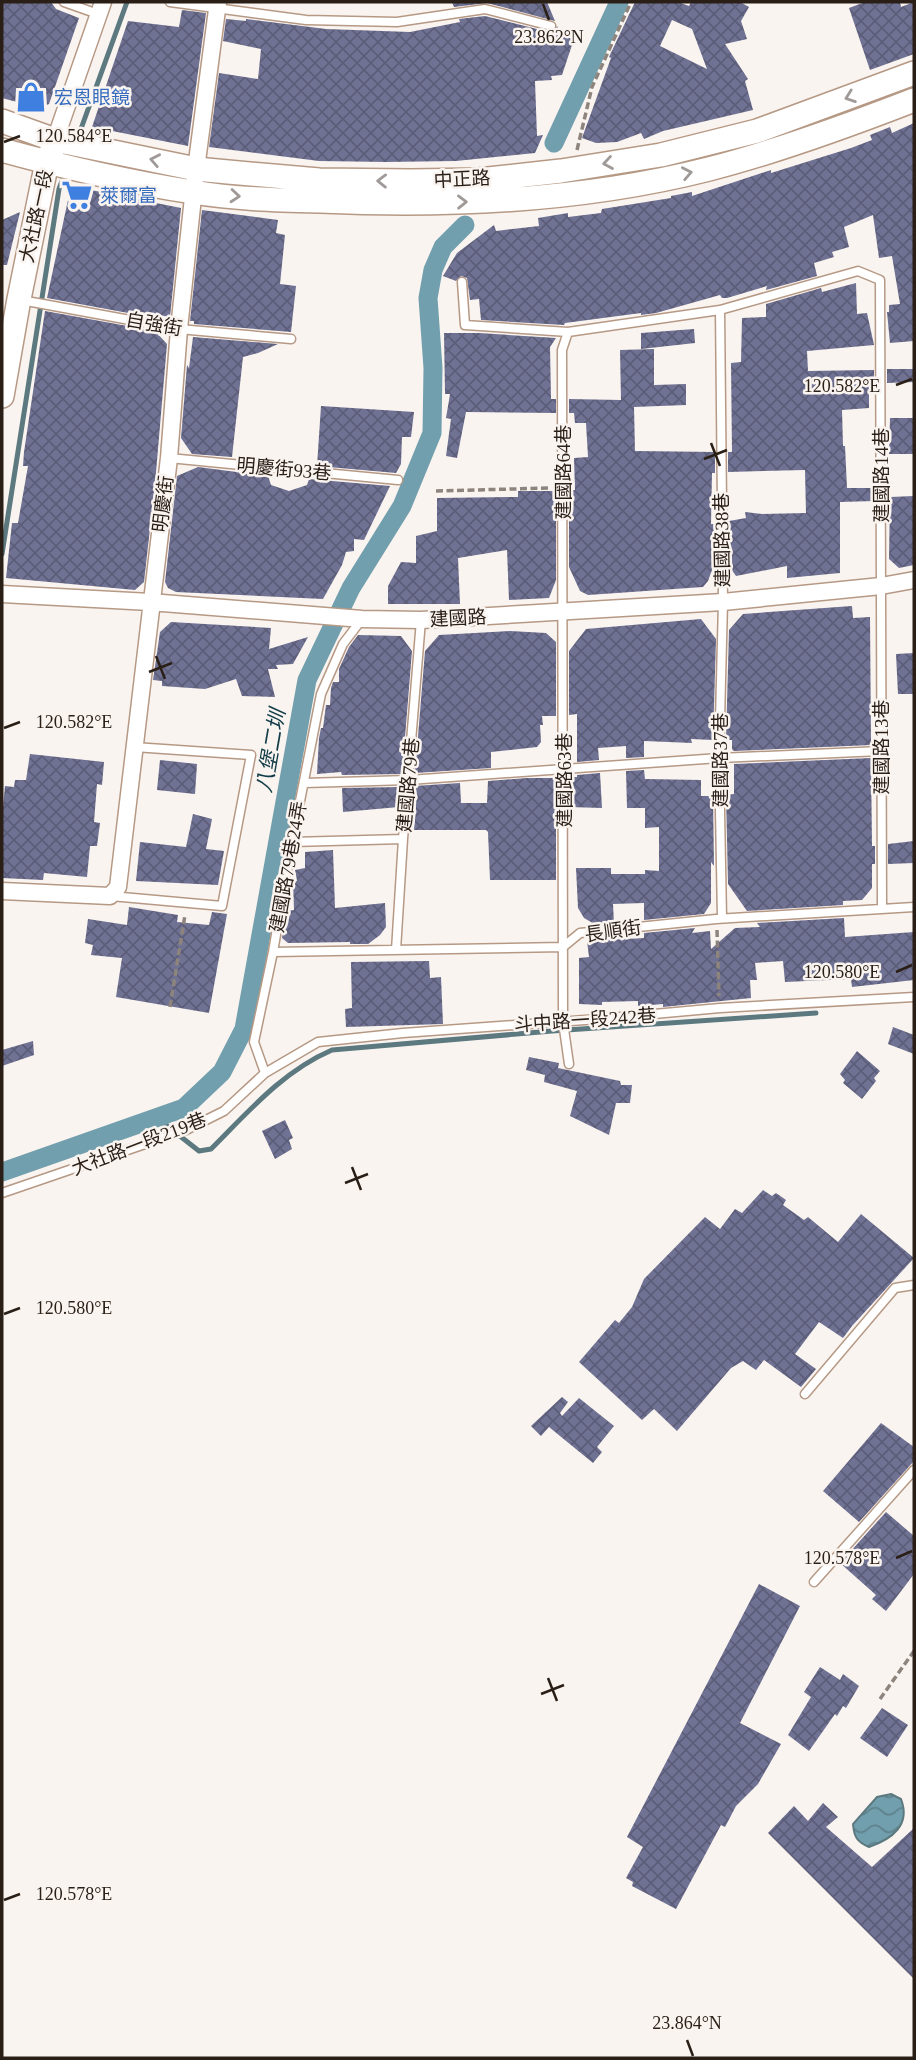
<svg xmlns="http://www.w3.org/2000/svg" width="916" height="2060" font-family="'Times New Roman','Noto Sans TC',serif">
  <defs>
    <pattern id="water-waves" width="16" height="10" patternUnits="userSpaceOnUse" patternTransform="scale(1.75)"><rect width="16" height="10" fill="#729fad"/><path d="M0 5q4-4 8 0t8 0" fill="none" stroke="#5e818c"/></pattern>
    <pattern id="building-cross-hatch" width="8" height="8" patternUnits="userSpaceOnUse" patternTransform="scale(1.75)"><rect width="8" height="8" fill="#707294"/><path d="M0 0l8 8M0 8l8-8" fill="none" stroke="#5c5d78"/></pattern>
  </defs>
  <rect width="100%" height="100%" fill="#faf4f0"/>
  <path fill="url(#water-waves)" stroke="#5c7980" stroke-width="2" d="M891,1794L901,1799C911,1825 892,1839 869,1847C857,1842 854,1837 853,1824L877,1797Z"/>
  <g fill="none" stroke-linecap="round" stroke-linejoin="round">
    <path stroke="#5c7980" stroke-width="5" d="M78,137L127,2
      M2,554L59,189L65,173
      M157,1118L199,1151L211,1149C248,1112 283,1071 332,1050L552,1031L816,1013"/>
    <path stroke="#729fad" stroke-width="19" d="M554,143L619,2
      M2,1172L184,1108L222,1072L244,1029L307,680L351,588L402,506L432,433L433,368L428,298L433,270L443,247L465,225"/>
  </g>
  <path fill="url(#building-cross-hatch)" fill-rule="evenodd" d="M2,2H51L56,9L79,18L49,104L39,108L2,98Z
    M452,2H547L555,21L487,3L454,7Z
    M635,2H678L689,6L691,2H740L749,7L741,21L747,39L725,44L748,79L745,81L753,110L663,131L644,139L641,133L617,142L596,143L582,138L611,58L609,57ZM672,20L692,29L707,69L660,46Z
    M865,2H900L901,7L914,2V54L870,70L849,8Z
    M182,10L206,13L188,146L92,127L128,21L179,27Z
    M485,16L549,32L555,31L557,26L562,35L574,39L562,75L551,76L552,80L535,81L537,136L543,135L535,153L456,161L386,162L319,161L209,147L219,73L258,79L261,49L223,41L226,19L246,21V19L326,29L410,32L460,22L459,19Z
    M914,123V341L890,343L887,312H889V305L900,304L892,256L879,258L873,215L844,227L849,247L832,252L834,257L814,263L817,276L766,290L767,286L727,298H722L720,295L656,313L641,315V313L565,323L564,325L481,320L479,299L470,300L467,278L461,276L456,281L443,276L457,253L494,225L496,231L539,226L538,218L568,213V217L601,213L602,209L671,198V196L692,192V196L771,170V173L851,148L872,140L870,135L890,127L892,133Z
    M71,186L181,208L170,317L135,311L139,315L47,298Z
    M202,210L278,220L276,233L285,235L280,284L296,286L291,332L194,324V321H190Z
    M20,212L7,265H2V220Z
    M856,283L857,314L867,313L874,345L807,351L808,371L874,370V384H869V408L842,410L843,446H845L847,488H874V501L840,502V573L787,578V566L736,576L729,566V521L746,518L745,512L762,514L806,513L805,470L728,472V452H732L731,363L741,362L742,318L766,317V304L821,288L822,292Z
    M45,311L155,331L167,344L155,484L144,582L135,590L6,578L12,523H18L28,466H23L24,452Z
    M694,329L695,343L641,349V333Z
    M444,333H479L556,338L550,347L551,399H556V413L466,412L457,458L446,456L451,419L446,418L450,394H445Z
    M193,337L278,344L258,353L243,357L232,457L192,454L181,438L187,365L189,368Z
    M654,349V385L686,384V405L634,407L635,451L715,452V473H712L711,524H716V559L708,581L703,587L588,595L580,591L569,567V490H575L574,458L588,457L586,423H575L574,413H569V399L621,400L620,350Z
    M887,369H914V382L887,383Z
    M321,406L414,412L411,437H402L401,464L396,473L317,466Z
    M890,418H914V454H889Z
    M198,467L268,476L271,485L289,491L307,485L309,479L390,486L364,540L354,539V551L346,552L342,565L323,599L176,592L168,588L165,582L177,476Z
    M518,491H556V580L549,598L509,600L507,550L458,558L460,604H388V586L401,562L416,563V536L437,531V498L518,497Z
    M914,496V565L899,568L889,559L890,497Z
    M852,606L853,618L870,617L871,745L734,751L732,749V740H726L729,630L743,614Z
    M701,619L716,639L713,740L691,739L692,743L644,741V757L626,758V746L598,748L599,760L577,762V714L569,715V651L586,629Z
    M171,622L271,628L269,649L308,637L293,664L276,665L278,669H268L275,697L242,696L236,679L205,689L162,686V681L153,680L160,632Z
    M510,631L546,633L556,642V716H542L543,725H540L541,742L537,747L491,752V768L415,773L425,651L439,635Z
    M358,635L401,636L412,651L402,774L342,775L341,772L317,774L319,738L321,728H323L326,705H330L331,688L333,682H339V669L349,647Z
    M914,653V694H898L896,654Z
    M30,754L104,762L102,785L97,784L94,822L100,823L97,846H90L87,877L44,873L43,880L2,878V817L5,786L14,787L15,780H26Z
    M871,758L872,846H875V864H872V888L862,900L843,901V905L747,911L728,884L726,795L734,794V764Z
    M160,760L197,764L195,794L157,790Z
    M644,770L645,779L701,780V796H713L714,866L711,862V903L704,914L644,920V903L613,904L614,923L596,925L584,918L578,908L576,868H611V874H645V870L659,871V827L645,828V808H627L626,771Z
    M600,773L602,808L569,807V777H577V775Z
    M527,778H556V880H490L488,832L486,830H414L416,806H412L414,786L460,783L461,803H487L488,781Z
    M401,787L399,807L343,812L342,788Z
    M193,814L212,819L206,849L224,851L218,885L136,881L140,842L186,847Z
    M914,841V863L888,864V844Z
    M333,850L335,908L385,903L386,927L380,935L368,944H350V942L288,943L282,938L287,911L294,910L293,881H297L295,870L305,868V852Z
    M129,907L178,915L177,922L209,925L212,912L227,914L209,1013L116,997L122,958L91,955L93,945L85,943L88,919L127,925Z
    M844,918L845,937L914,932V980L852,987L851,979L785,982L783,961L755,963L757,980H750L751,998L663,1007V1004L638,1006V1001L602,1002V1005L579,1004V958L589,957L587,941L644,938V933L695,928L692,933L710,931L711,949L735,928L760,927L757,923Z
    M429,961L430,978L441,977L443,1024L346,1027L345,1009L352,1008L351,962Z
    M893,1027L914,1035V1054L888,1044Z
    M33,1041L34,1055L2,1066V1050Z
    M857,1051L880,1071L874,1078L876,1081L862,1099L843,1083L845,1080L840,1074Z
    M529,1057L559,1063L558,1068L620,1081L621,1085H632L630,1103H616L609,1135L570,1116L577,1091L544,1082L545,1075L526,1070Z
    M285,1120L293,1138L289,1140L292,1149L275,1159L262,1131Z
    M763,1190L772,1196L776,1193L786,1200L783,1205L804,1220L808,1217L838,1242L861,1214L914,1258L852,1326L843,1338L819,1322L795,1354L816,1369L801,1387L764,1360L756,1370L743,1361L731,1368L677,1431L654,1409L642,1420L579,1362L615,1320L619,1323L632,1307L644,1279L705,1217L720,1229L735,1209L742,1213Z
    M562,1397L568,1402L560,1413L562,1416L579,1398L614,1426L597,1447L602,1452L593,1463L549,1427L541,1436L531,1426Z
    M881,1423L914,1447V1461L859,1522L823,1491Z
    M886,1512L914,1536V1574L886,1611L872,1599L876,1595L840,1563Z
    M759,1584L800,1606L740,1723L781,1744L758,1784L736,1806L725,1827L721,1825L676,1909L632,1886L633,1882L626,1878L643,1847L627,1837Z
    M820,1667L840,1680L843,1674L859,1686L846,1708L843,1706L837,1716L835,1714L809,1751L788,1735L811,1697L804,1692Z
    M882,1708L908,1725L887,1757L860,1738Z
    M823,1803L838,1817L826,1827L872,1867L914,1828V1979L768,1833L794,1806L808,1821Z"/>
  <g fill="none" stroke-linecap="round" stroke-linejoin="round">
    <g stroke="#b69985" stroke-width="11">
      <path id="lane" d="M64,2L98,14
        M170,2L306,20L397,22L485,9L551,26
        M462,282L465,325L568,332L720,310L858,271L880,280L882,909
        M21,300L179,329L291,339
        M720,310L723,602L719,758L722,918
        M568,332L562,350L563,1022L569,1064
        M169,458L398,480
        M304,783L409,780L719,758L881,751
        M292,842L403,839
        M111,896L222,906L251,755L134,747
        M396,950L403,839L421,620
        M273,952L563,947L580,933L716,919L914,907
        M265,1073L318,1042L403,1033L599,1019L720,1008L914,997
        M2,1193L186,1130L224,1111L265,1073L254,1042L273,952L292,842L321,694L343,644L362,619
        M805,1394L895,1288L914,1285
        M814,1582L914,1470"/>
    </g>
    <g stroke="#b69985" stroke-width="19">
      <path id="street" d="M55,140L103,2
        M2,594L150,602L362,619L421,620L723,602L881,586L914,580
        M2,891L110,896L118,887L169,458L179,329L196,169L218,2"/>
    </g>
    <g stroke="#b69985" stroke-width="26">
      <path id="secondary" d="M2,121L55,140L196,169L228,172L319,180L411,181L479,180L561,171L661,155L757,131L914,73
        M2,150C64,167 129,182 193,192C234,199 278,200 320,201C449,207 583,201 709,169C779,151 847,126 914,100
        M2,396L19,299L47,162L52,150"/>
    </g>
    <path stroke="#8d847e" stroke-width="3.5" stroke-dasharray="7 3.5" stroke-linecap="butt" d="M577,150L592,87L631,2
      M436,491L550,488
      M717,930L719,996
      M170,1007L185,915
      M880,1699L914,1651"/>
    <use href="#lane" stroke="#fff" stroke-width="8"/>
    <use href="#street" stroke="#fff" stroke-width="16"/>
    <use href="#secondary" stroke="#fff" stroke-width="23"/>
  </g>
  <defs><path id="oneway-chevron" d="M-2-3.5L2.5 0L-2 3.5" fill="none" stroke-width="1.6" stroke-linecap="round" stroke-linejoin="round" transform="scale(1.75)"/></defs>
  <g stroke="#9f9a97">
    <use href="#oneway-chevron" transform="translate(850 97) rotate(160)"/>
    <use href="#oneway-chevron" transform="translate(155 160) rotate(-169)"/>
    <use href="#oneway-chevron" transform="translate(608 163) rotate(171)"/>
    <use href="#oneway-chevron" transform="translate(687 173) rotate(-11)"/>
    <use href="#oneway-chevron" transform="translate(382 181) rotate(-179)"/>
    <use href="#oneway-chevron" transform="translate(235 196) rotate(5)"/>
    <use href="#oneway-chevron" transform="translate(462 202) rotate(-1)"/>
  </g>
  <path fill="none" stroke="#2a1f17" stroke-width="2.5" d="M543,4L549,20M4,142L20,136M896,385L912,379M711,443L720,466M704,459L727,450M156,656L165,679M149,672L172,663M4,728L20,722M896,972L912,965M352,1167L361,1190M345,1183L368,1174M4,1314L20,1308M896,1558L912,1551M548,1678L557,1701M541,1694L564,1685M4,1900L20,1894M687,2040L693,2056"/>
  <defs>
    <g id="shop-bare" transform="scale(2.415)"><path d="M-5-2.5h2.3a2.7 3.5 0 0 1 5.4 0H5L5.5 6h-11ZM-1.5-2.5h3a1.5 2.3 0 0 0-3 0Z" fill="#3f7fe0" stroke="#faf4f0" stroke-width="2.5" paint-order="stroke"/></g>
    <g id="supermarket-bare" transform="scale(2.415)"><path d="M-6-5.5h2.5l.6 2H6L4.5 2H-2.5L-4.4-4H-6ZM-1.5 3.2a1.3 1.3 0 1 0 .1 0ZM3 3.2a1.3 1.3 0 1 0 .1 0Z" fill="#3f7fe0" stroke="#faf4f0" stroke-width="2.5" paint-order="stroke"/></g>
  </defs>
  <g fill-rule="evenodd">
    <use href="#shop-bare" x="31" y="97"/>
    <use href="#supermarket-bare" x="77" y="195"/>
  </g>
  <g text-anchor="middle" dominant-baseline="central" stroke-width="5" stroke-linejoin="round" paint-order="stroke">
    <g font-size="19" fill="#366cbe" stroke="#faf4f0" text-anchor="start">
      <text x="54" y="97">宏恩眼鏡</text>
      <text x="100" y="195">萊爾富</text>
    </g>
    <g font-size="19" fill="#2a1f17" stroke="#faf4f0">
      <text transform="translate(462 179) rotate(-3)">中正路</text>
      <text transform="translate(36 216) rotate(-78)">大社路一段</text>
      <text transform="translate(154 324) rotate(10)">自強街</text>
      <text transform="translate(284 469) rotate(5)">明慶街93巷</text>
      <text transform="translate(563 472) rotate(-90)">建國路64巷</text>
      <text transform="translate(881 475) rotate(-90)">建國路14巷</text>
      <text transform="translate(163 504) rotate(-83)">明慶街</text>
      <text transform="translate(722 540) rotate(-91)">建國路38巷</text>
      <text transform="translate(458 618) rotate(-3)">建國路</text>
      <text transform="translate(881 747) rotate(-90)">建國路13巷</text>
      <text transform="translate(720 760) rotate(-90)">建國路37巷</text>
      <text transform="translate(564 780) rotate(-90)">建國路63巷</text>
      <text transform="translate(408 785) rotate(-85)">建國路79巷</text>
      <text transform="translate(288 867) rotate(-80)">建國路79巷24弄</text>
      <text transform="translate(613 931) rotate(-8)">長順街</text>
      <text transform="translate(585 1020) rotate(-4)">斗中路一段242巷</text>
      <text transform="translate(139 1144) rotate(-21)">大社路一段219巷</text>
    </g>
    <g font-size="21" font-style="italic" fill="#113c47" stroke="#faf4f0">
      <text transform="translate(271 751) rotate(-80)">八堡二圳</text>
    </g>
  </g>
  <g font-size="18" text-anchor="middle" fill="#2a1f17" stroke="#faf4f0" stroke-width="5" stroke-linejoin="round" paint-order="stroke">
    <text x="549" y="43">23.862°N</text>
    <text x="74" y="142">120.584°E</text>
    <text x="842" y="392">120.582°E</text>
    <text x="74" y="728">120.582°E</text>
    <text x="842" y="978">120.580°E</text>
    <text x="74" y="1314">120.580°E</text>
    <text x="842" y="1564">120.578°E</text>
    <text x="74" y="1900">120.578°E</text>
    <text x="687" y="2029">23.864°N</text>
  </g>
  <rect width="916" height="2060" fill="none" stroke="#2a1f17" stroke-width="7"/>
</svg>
